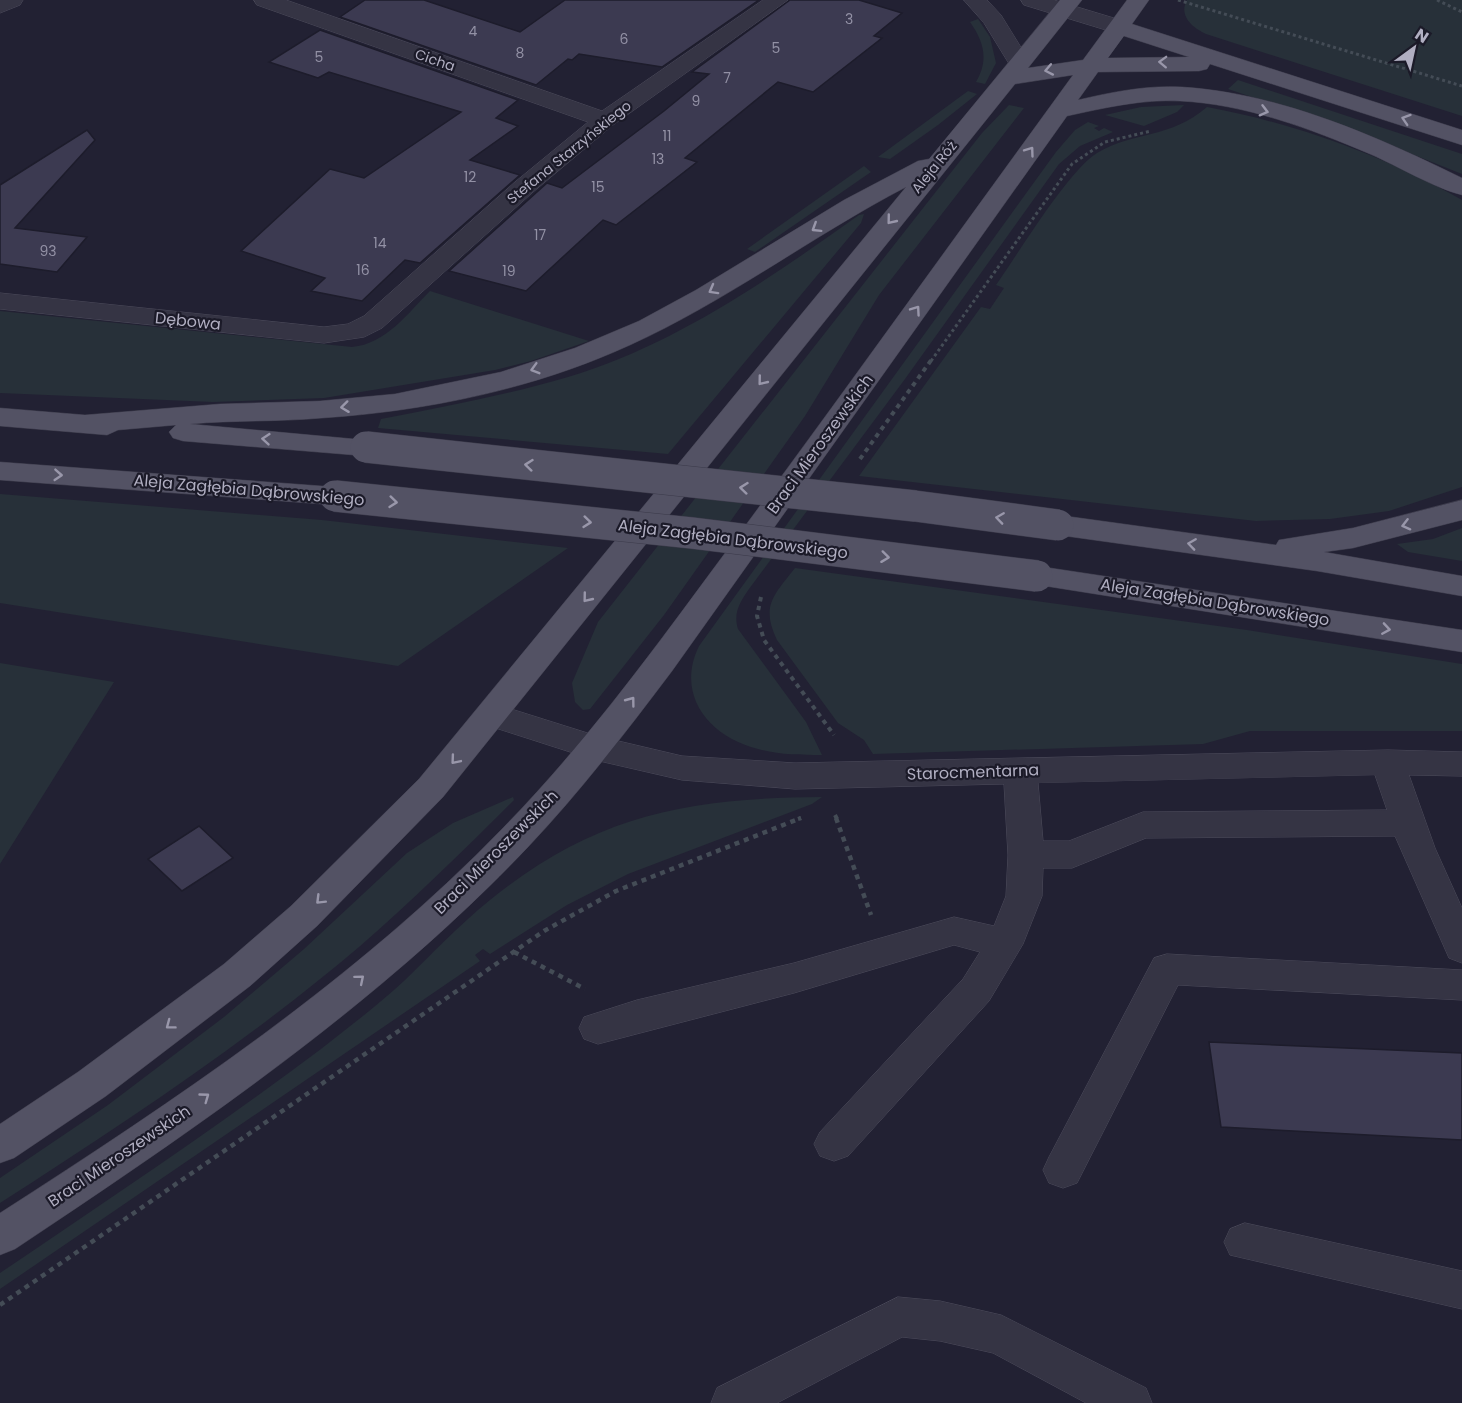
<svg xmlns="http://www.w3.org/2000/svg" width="1462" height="1403" font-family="Poppins,sans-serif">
  <rect width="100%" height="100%" fill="#222133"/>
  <path fill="#273039" d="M1187,0H1462V116L1206,34C1193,28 1178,16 1187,0Z
    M978,19L990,37L996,63L985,84L976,82C989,60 984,42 970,22Z
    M1238,80L1462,154V174L1359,133L1228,89Z
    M968,91L977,94L938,125L890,159L878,157Z
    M1009,105L1024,108L879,295L805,416L664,615L590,709L583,710L575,702L572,683L598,622L982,133Z
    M1184,105L1177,112L1144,126L1105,115L1141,107Z
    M1207,107C1294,123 1385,156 1462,200V487L1389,511L1330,519L1256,521L859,476L981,307L990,309L1004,288L996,285C1018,254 1068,171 1097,153C1134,131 1170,139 1207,107Z
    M1088,122L1099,126L1094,128L1099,131L1104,128L1113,132L1080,146L1059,164L905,379L749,589C740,602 733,613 738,629L806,722L822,755C801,755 778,755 758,749C709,737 675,695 699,646L1056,152L1075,130Z
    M864,166L871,172L755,252L747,249Z
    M864,214L861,223L668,454L378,428L381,419C444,407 507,395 568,377C675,345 769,279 859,215Z
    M430,291L589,341L531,361L495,370L324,398L213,402L0,393V311L352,347C386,344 408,313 430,291Z
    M0,494L322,520L568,548L398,666L0,603Z
    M1462,528V561L1408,552L1397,544L1433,539Z
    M795,568L1247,630L1462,664V731H1250L1203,744L873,754L864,740L838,723L777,640C761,606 773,596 795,568Z
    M0,663L114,682L0,864Z
    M513,797L514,800C464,850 413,900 359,947C247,1042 123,1124 0,1203V1178L108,1105L224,1017L304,949L407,853L453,823Z
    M822,797L812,804L628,874L567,905L490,954L483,949L475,955L480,961L0,1289V1273C108,1200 217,1127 321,1049C349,1027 378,1005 404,981C432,954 459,925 490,900C596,814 689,798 822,797Z"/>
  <path fill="#3c3a51" stroke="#1d1c2b" stroke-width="1.5" d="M365,0H424L520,32L565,0H759L662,67L579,54L572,60L568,59L536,85L340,17Z
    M790,0H859L902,13L874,36L882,38L813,92L778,82L685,158L697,162L616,225L603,220L526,291L449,271L547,183L562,188L664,111L709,74L692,72Z
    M320,30L518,100L496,118L518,126L470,160L520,175L420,263L405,260L362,301L311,291L325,278L241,251L330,169L364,178L461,112L329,72L318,78L269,62Z
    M87,130L95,140L15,228L87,237L57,272L0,264V185Z
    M199,826L233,858L182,891L148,859Z
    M1209,1042L1462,1053V1140L1221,1127Z"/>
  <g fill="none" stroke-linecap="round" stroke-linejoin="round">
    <g stroke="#4d4c5c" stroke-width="1">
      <path id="minor" d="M0,0H23L20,5L0,13Z
        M254,0H286L602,111L763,0H788L613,125L533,192L382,328L364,337L324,343L0,309V293L324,327L348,324L364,316L515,182L588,122L257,5Z
        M964,0H987L1001,15L1030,62L1027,67H1011L984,23Z
        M1021,0H1054L1127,22L1130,27L1127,32L1119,34L1024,5Z
        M492,703L597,736L682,756L795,763L1388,750L1462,752V776L1409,775L1435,848L1462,908V963L1449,958L1395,836L1146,838L1072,868H1043L1042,896L1023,944L989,1001L848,1156L834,1161L820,1156L814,1144L820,1132L963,979L980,952L954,945L794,993L598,1044L584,1039L579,1028L584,1017L637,1000L794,963L954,917L994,926L1006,896L1008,855L1004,784L795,789L682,780L595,760L480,723L475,715L480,707ZM1375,775L1387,810L1143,812L1069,841H1043L1038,783Z
        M1167,954L1462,970V1000L1178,985L1077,1183L1063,1188L1049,1183L1043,1170L1049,1157L1154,958Z
        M1245,1223L1462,1271V1309L1230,1255L1224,1242L1230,1229Z
        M898,1297L940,1301L1001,1315L1146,1388L1152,1403H1086L993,1353L940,1341L902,1337L777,1403H711L717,1388Z"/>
    </g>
    <g stroke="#3c3b4b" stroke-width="1">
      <path id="major" d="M1060,0H1082L1028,68L1083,60L1127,0H1149L1132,24L1462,130V145L1210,64L1207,69L1199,71L1098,72L1078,100C1112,92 1147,85 1182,87C1279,93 1376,136 1462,178V195C1434,188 1398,166 1370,154C1311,129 1245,104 1180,101C1142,99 1104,108 1067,116L672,671C626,732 580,792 528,847C378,1005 195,1129 15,1249L0,1255V1213C177,1099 356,980 503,828C596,733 672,624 751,518C859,371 966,222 1073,75L1015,84L443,797L317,926L250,986L106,1096L14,1158L0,1163V1124L78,1072L224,964L291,906L419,779L906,187C812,236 727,301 630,345C534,389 427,411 322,418C278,422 234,420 190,424L376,441L380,447L376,453L366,456L183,441L173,438L169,432L176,425L118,430L107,435L0,426V408L85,415L220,404L320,401L395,394L501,372L575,348L639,321L696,290L844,200L918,161L929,159ZM1124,36L1189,57L1108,58Z
        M0,462L335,487L345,489L350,496L345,503L335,505L0,480Z
        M1462,500V520L1353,548L1324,552L1462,576V596L1317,571L1058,535L1047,532L1043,525L1047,518L1058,515L1276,545L1279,540L1353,528Z
        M1037,566L1462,630V652L1026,583L1022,576L1026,569Z"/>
    </g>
    <path stroke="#444c56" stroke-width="3" stroke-dasharray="3 3" stroke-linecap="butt" d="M1178,0L1462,86
      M1437,0L1462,12
      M931,361L1072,164L1105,142L1151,131"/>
    <path stroke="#444c56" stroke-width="4" stroke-dasharray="4.5 4.5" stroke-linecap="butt" d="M860,459L932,359
      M761,597L757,616L764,640L834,735
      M835,815L837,819
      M798,819L801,818"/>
    <path stroke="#444c56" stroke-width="4.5" stroke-dasharray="5 5" stroke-linecap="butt" d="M836,818L871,915
      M514,952L585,989
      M0,1305L544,931L616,891L801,818"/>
    <use href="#minor" fill="#353444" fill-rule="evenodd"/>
    <use href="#major" fill="#535264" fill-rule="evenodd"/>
    <g stroke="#3c3b4b" stroke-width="32" stroke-linecap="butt">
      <path id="major-bridge" d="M366,447L915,506L1058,525
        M335,496L692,533L1037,576"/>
    </g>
    <use href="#major-bridge" stroke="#535264" stroke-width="31"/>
  </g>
  <defs><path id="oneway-chevron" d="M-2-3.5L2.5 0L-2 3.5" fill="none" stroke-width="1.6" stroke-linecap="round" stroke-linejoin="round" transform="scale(1.5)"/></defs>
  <g stroke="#9997aa">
    <use href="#oneway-chevron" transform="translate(1163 62) rotate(-178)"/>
    <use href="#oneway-chevron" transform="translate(1049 70) rotate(169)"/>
    <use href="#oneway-chevron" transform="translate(1264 111) rotate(15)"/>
    <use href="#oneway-chevron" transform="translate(1406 119) rotate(-162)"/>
    <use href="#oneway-chevron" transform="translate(1030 151) rotate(-54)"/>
    <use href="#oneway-chevron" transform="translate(891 220) rotate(129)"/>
    <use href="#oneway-chevron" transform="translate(816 228) rotate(148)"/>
    <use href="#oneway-chevron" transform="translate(713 290) rotate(151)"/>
    <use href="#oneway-chevron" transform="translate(916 310) rotate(-55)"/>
    <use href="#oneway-chevron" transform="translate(535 369) rotate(164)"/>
    <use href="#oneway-chevron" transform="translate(762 381) rotate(129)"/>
    <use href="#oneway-chevron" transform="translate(345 407) rotate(173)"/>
    <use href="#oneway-chevron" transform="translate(266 439) rotate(-175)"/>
    <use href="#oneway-chevron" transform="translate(529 465) rotate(-174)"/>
    <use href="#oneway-chevron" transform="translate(58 475) rotate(4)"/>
    <use href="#oneway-chevron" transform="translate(744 488) rotate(-174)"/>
    <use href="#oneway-chevron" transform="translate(393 502) rotate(6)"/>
    <use href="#oneway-chevron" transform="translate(1000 518) rotate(-172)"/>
    <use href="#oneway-chevron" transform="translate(587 522) rotate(6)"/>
    <use href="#oneway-chevron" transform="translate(1406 525) rotate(166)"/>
    <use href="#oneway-chevron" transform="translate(1192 544) rotate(-172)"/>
    <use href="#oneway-chevron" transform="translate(885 557) rotate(7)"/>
    <use href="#oneway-chevron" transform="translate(587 598) rotate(129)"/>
    <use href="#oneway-chevron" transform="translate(1386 629) rotate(9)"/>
    <use href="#oneway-chevron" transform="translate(631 701) rotate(-53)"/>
    <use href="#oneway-chevron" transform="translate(455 760) rotate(130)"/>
    <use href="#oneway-chevron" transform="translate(320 900) rotate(135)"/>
    <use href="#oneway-chevron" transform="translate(360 979) rotate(-40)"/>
    <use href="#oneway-chevron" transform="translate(170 1025) rotate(143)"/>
    <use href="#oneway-chevron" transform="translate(205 1097) rotate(-36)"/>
  </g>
  <g text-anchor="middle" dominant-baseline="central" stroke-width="4.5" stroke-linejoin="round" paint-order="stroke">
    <g font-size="14" fill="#9391a5">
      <text x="849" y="19">3</text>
      <text x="473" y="31">4</text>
      <text x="624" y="39">6</text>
      <text x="776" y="48">5</text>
      <text x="520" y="53">8</text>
      <text x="319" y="57">5</text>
      <text x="727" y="78">7</text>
      <text x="696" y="101">9</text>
      <text x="667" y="136">11</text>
      <text x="658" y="159">13</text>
      <text x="470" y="177">12</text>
      <text x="598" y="187">15</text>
      <text x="540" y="235">17</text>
      <text x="380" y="243">14</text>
      <text x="48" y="251">93</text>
      <text x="363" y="270">16</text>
      <text x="509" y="271">19</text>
    </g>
    <g font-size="14" fill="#b0aec1" stroke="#1b1a28">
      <text transform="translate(435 60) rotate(19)">Cicha</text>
      <text transform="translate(569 152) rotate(-39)">Stefana Starzyńskiego</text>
      <text transform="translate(934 167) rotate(-51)">Aleja Róż</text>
    </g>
    <g font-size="16" fill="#b0aec1" stroke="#1b1a28">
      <text transform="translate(188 321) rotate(6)">Dębowa</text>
      <text transform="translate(820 444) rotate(-54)">Braci Mieroszewskich</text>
      <text transform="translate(249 490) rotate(5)">Aleja Zagłębia Dąbrowskiego</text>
      <text transform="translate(733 539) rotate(7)">Aleja Zagłębia Dąbrowskiego</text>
      <text transform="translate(1215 602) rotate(9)">Aleja Zagłębia Dąbrowskiego</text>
      <text transform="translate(973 772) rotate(-2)">Starocmentarna</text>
      <text transform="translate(496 852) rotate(-45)">Braci Mieroszewskich</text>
      <text transform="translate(119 1156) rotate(-34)">Braci Mieroszewskich</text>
    </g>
  </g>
  <g transform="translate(1414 48) rotate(33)" stroke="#1b1a28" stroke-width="4.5" paint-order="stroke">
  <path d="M0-4.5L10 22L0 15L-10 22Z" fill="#b0aec1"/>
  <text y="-9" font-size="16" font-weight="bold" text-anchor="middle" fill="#b0aec1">N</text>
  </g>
</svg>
